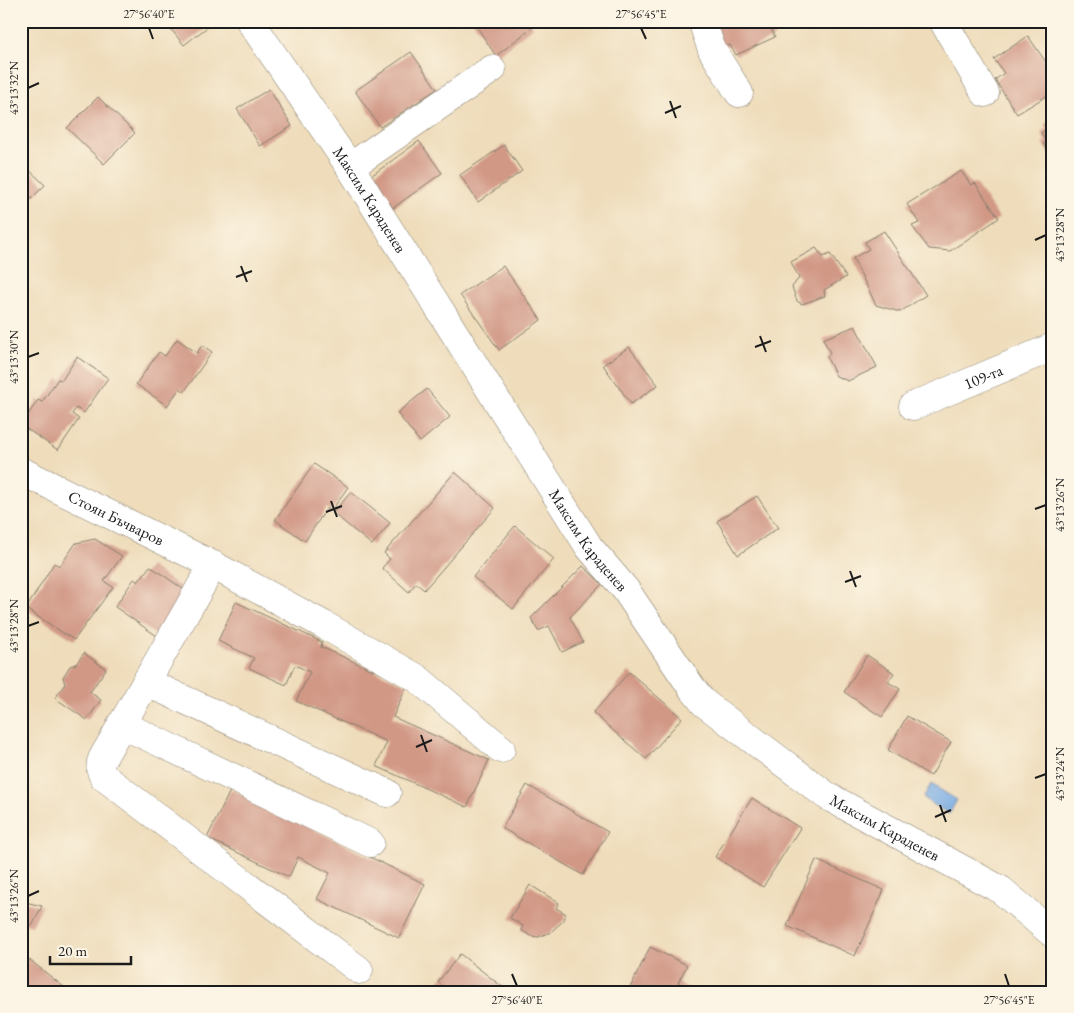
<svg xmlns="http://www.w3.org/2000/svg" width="1074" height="1013" viewBox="0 0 1074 1013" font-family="'EB Garamond',serif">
  <rect width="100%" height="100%" fill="#fcf5e5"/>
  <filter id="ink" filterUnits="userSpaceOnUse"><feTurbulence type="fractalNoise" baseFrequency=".02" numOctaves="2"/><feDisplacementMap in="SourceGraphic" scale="10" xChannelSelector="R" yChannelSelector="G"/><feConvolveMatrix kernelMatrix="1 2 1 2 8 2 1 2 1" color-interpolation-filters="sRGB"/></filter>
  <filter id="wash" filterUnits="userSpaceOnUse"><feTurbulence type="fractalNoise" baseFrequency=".0096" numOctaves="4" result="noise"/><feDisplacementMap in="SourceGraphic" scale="20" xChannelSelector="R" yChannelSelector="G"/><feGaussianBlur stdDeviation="1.12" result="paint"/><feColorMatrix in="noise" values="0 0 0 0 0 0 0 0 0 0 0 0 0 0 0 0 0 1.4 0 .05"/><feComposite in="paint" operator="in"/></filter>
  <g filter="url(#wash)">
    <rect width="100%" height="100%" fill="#eedcba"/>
    <path fill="#75a9e2" stroke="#48627f" d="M931,784L957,800L949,814L923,798Z"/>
    <g id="blocks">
      <path fill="#d19886" d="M164,21H207L210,25L184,45Z
        M473,21H529L533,27L496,56Z
        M722,21H767L775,37L736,55L730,45L721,49L711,26Z
        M1028,36L1052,71L1051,72L1053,75V92L1017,114L995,80L1004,73L994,59Z
        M411,52L437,89L380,127L355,91Z
        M269,89L292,126L260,146L237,109Z
        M98,97L135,133L104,164L67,128Z
        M1051,120L1053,123V159L1043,144L1046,142L1041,133L1047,129L1044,125Z
        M419,141L442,173L393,208L371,176Z
        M504,145L522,171L478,202L460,175Z
        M21,162L45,185L21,209Z
        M961,171L971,185L975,183L999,218L950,251L929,249L912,226L919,223L907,204Z
        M884,231L926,295L900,312L876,305L853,258L869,249L865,242Z
        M816,248L823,257L830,254L846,277L824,290L825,296L802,304L797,301L792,287L799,278L791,262Z
        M503,266L541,320L499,350L460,295Z
        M855,326L877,367L848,381L836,376L827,358L830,353L823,339Z
        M177,339L197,353L202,345L212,352L184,392L180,388L167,406L136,384L159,352L165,356Z
        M629,347L658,385L631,404L603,365Z
        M77,357L108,378L84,413L76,408L72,414L79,419L58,450L21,425L38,400L42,402L58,379L62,380Z
        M427,389L450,417L420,442L397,413Z
        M314,464L348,487L331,511L327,508L305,541L275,520Z
        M455,472L495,508L424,590L416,583L409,592L382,568L390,559L384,553Z
        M351,492L390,523L372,545L333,513Z
        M757,496L778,528L738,555L717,521Z
        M515,526L554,559L513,609L473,577Z
        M95,539L122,556L104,581L113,587L74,640L26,609L54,563L60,566L76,543Z
        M150,566L186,591L157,636L115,607L134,579L138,582Z
        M583,566L602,584L570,617L583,642L562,652L549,626L538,631L531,618Z
        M236,602L322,642L321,647L407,685L393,717L489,760L467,807L376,766L387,742L296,701L310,672L295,665L286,685L249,668L254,658L218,641Z
        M84,653L106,669L90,692L101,700L87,720L55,698L65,684L63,677L70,666L76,664Z
        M867,655L894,673L888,682L900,689L882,717L844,692Z
        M629,672L682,718L646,759L593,713Z
        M907,716L951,742L931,776L888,750Z
        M527,785L608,832L583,875L502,828Z
        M231,789L425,884L399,938L317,899L330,873L298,857L289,877L207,838Z
        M752,798L800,828L763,887L715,857Z
        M816,860L884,890L855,956L787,926Z
        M1053,863V876L1047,873Z
        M530,885L559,903L556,908L566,914L564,920L551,932L538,937L531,936L521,930L523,926L510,918Z
        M21,901L42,906L32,926L21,923Z
        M650,947L687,965L678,983L697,992H628Z
        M21,953L70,992H21Z
        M460,954L509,992H450L438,982Z"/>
    </g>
  </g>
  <g filter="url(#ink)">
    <use href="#blocks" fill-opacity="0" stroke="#857c6b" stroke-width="1"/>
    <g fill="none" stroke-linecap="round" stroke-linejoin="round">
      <defs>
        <g id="minor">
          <path id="s1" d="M250,21L350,167L589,547L625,589L692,688L704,703L827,796L1001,890L1053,934"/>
          <path d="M702,21L712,50L739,93"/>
          <path d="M943,21L985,93"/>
          <path d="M350,167L492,69"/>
          <path id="s2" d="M913,406L1053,347"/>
          <path id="s3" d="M21,471L213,565L324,625L417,678L501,749"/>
          <path d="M213,565L102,759C99,766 100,771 104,777L359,970"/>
          <path d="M146,682L387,793"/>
          <path d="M121,724L370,843"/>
        </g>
      </defs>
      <use href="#minor" stroke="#857c6b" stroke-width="29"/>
      <use href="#minor" stroke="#fff" stroke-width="28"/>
    </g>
  </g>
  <path fill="none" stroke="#1c1c1c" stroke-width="2" d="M149,28L153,39M641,28L646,39M28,88L39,83M670,101L676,118M665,113L681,106M1035,240L1046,235M241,266L247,282M236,277L252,271M760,336L766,352M755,347L771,341M28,357L39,353M331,501L337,517M1035,509L1046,505M326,512L342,506M850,571L856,587M845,582L861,576M28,626L39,622M421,735L427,752M416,747L432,740M1035,778L1046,774M940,805L946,822M935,817L951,810M28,896L39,891M512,974L517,986M1005,974L1009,986"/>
  <g text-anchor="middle" stroke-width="4" stroke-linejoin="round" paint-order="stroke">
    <g font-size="16" fill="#1c1c1c" stroke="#fcf5e5">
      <text dy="6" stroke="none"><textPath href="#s1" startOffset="215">Максим Караденев</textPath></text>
      <text dy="6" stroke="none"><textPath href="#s2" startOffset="76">109-та</textPath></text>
      <text dy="6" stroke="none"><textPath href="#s3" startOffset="106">Стоян Бъчваров</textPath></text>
      <text dy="6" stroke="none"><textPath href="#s1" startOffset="620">Максим Караденев</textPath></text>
      <text dy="6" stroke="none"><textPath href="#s1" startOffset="1040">Максим Караденев</textPath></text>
    </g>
  </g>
  <rect width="1074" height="1013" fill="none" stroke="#fcf5e5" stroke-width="55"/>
  <path d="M50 956v8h81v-8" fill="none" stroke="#1c1c1c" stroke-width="2.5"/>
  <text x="58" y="956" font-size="15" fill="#1c1c1c" stroke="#fcf5e5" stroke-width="4" paint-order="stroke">20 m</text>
  <rect x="28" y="28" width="1018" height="958" fill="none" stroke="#1c1c1c" stroke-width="2"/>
  <g font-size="12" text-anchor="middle" fill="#1c1c1c">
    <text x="149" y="18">27°56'40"E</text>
    <text x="641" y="18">27°56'45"E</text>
    <text transform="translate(14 88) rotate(-90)" y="4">43°13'32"N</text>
    <text transform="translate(1060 235) rotate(-90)" y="4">43°13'28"N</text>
    <text transform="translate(14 357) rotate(-90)" y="4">43°13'30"N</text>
    <text transform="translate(1060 505) rotate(-90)" y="4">43°13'26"N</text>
    <text transform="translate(14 626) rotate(-90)" y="4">43°13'28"N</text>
    <text transform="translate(1060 774) rotate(-90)" y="4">43°13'24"N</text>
    <text transform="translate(14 896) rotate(-90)" y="4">43°13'26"N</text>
    <text x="517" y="1004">27°56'40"E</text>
    <text x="1009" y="1004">27°56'45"E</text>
  </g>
</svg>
